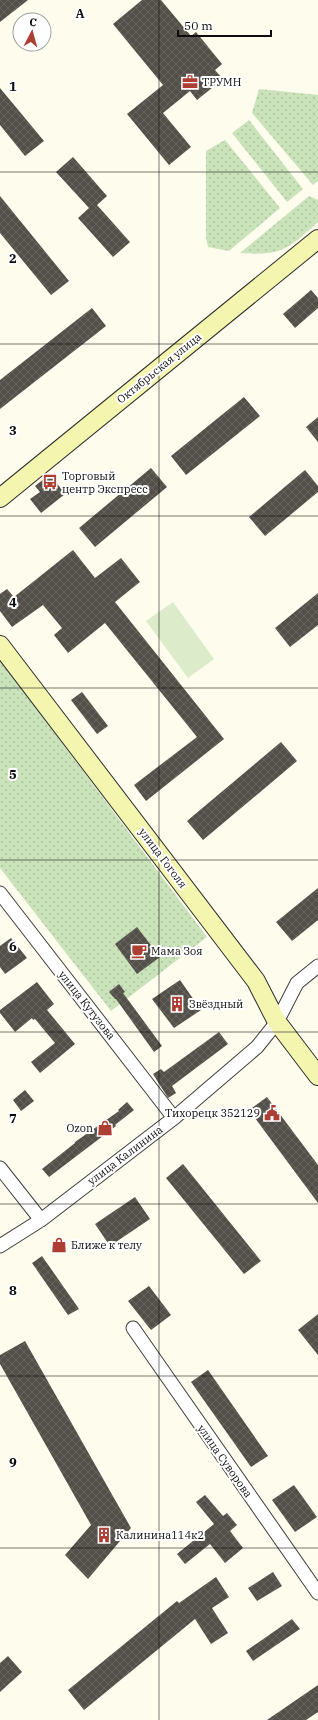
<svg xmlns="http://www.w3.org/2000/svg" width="318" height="1720" viewBox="0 0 318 1720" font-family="'IBM Plex Serif',serif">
  <defs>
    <pattern id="grass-dots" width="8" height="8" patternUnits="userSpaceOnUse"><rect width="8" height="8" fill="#cae3ba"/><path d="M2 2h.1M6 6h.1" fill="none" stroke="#acc29f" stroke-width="1.8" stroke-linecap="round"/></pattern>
    <pattern id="building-cross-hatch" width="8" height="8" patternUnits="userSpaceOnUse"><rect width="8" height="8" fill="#534f49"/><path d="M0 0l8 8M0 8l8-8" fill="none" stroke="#67645f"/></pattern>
  </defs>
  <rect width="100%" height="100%" fill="#fdfced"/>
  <path fill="url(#grass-dots)" d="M259,89L318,95V181L313,185L252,113Z
    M249,120L303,189L287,202L232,133Z
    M225,140L280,208L229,251L208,247L206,238V151Z
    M309,196L318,200V222C288,249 282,256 240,253Z
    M0,660L207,937L111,1011L0,868Z"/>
  <path fill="#dceccb" d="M173,602L214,659L188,678L146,621Z"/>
  <path fill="url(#building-cross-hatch)" d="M0,0H28L0,22Z
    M142,0H161L191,36L196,32L222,64L215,70L223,79L197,100L190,91L163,113L191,147L169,165L127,114L163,85L113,24Z
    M0,88L44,141L25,156L0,125Z
    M73,157L107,196L97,205L130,242L113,257L78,218L89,208L56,172Z
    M0,196L69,281L51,295L0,233Z
    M311,290L318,298V308L295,328L283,314Z
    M92,308L106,326L0,409V380Z
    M244,397L260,416L186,475L171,456Z
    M318,417V442L306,427Z
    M151,468L167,487L95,547L79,528Z
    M305,470L318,486V492L265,536L249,517Z
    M50,474L65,494L41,513L30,499L40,492L35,486Z
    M73,550L95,578L121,558L140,582L115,602L224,739L146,801L134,785L197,737L105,623L68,653L54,635L62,628L43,605L12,627L0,611V594L7,589L14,597Z
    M318,593V625L290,647L275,628Z
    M82,692L108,726L97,734L71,700Z
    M281,742L297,761L203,840L187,821Z
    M318,888V920L292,941L276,922Z
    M137,927L160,957L137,974L115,944Z
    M11,938L27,958L5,974L0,967V946Z
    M180,980L201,1010L174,1028L152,999Z
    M37,982L54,1004L47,1010L75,1044L40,1073L31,1062L55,1043L35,1019L33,1020L32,1018L15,1032L0,1013V1010Z
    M119,984L125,992L123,993L162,1046L154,1052L116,999H115L109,992Z
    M219,1032L228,1044L172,1086L176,1093L168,1098L153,1074L161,1069L164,1072Z
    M25,1090L34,1101L21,1111L13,1100Z
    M267,1097L318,1165V1203L249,1110Z
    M127,1102L134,1110L115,1125L116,1126L49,1177L42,1169L75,1143V1142L119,1111L118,1110Z
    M183,1164L261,1261L244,1274L166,1178Z
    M135,1197L150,1219L110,1246L95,1224Z
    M42,1256L79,1309L68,1315L32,1263Z
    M149,1286L171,1315L151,1330L128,1301Z
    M318,1314V1355L298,1330Z
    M25,1341L131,1528L88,1579L65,1555L91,1525L0,1364V1355Z
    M208,1370L268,1456L251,1467L191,1382Z
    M294,1485L317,1517L295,1532L272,1500Z
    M205,1495L223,1516L227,1513L237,1525L230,1531L243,1548L225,1563L210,1544L185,1564L177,1554L214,1524L196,1502Z
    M273,1572L282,1586L257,1601L248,1588Z
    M216,1577L229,1597L212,1608L228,1633L211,1644L195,1619L84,1710L68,1690L177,1601L179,1603Z
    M292,1619L300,1629L253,1661L246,1651Z
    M8,1656L22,1672L0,1692V1663Z
    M318,1685V1712L306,1720H267Z"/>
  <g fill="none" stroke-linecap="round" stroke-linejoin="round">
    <defs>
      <path id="street" d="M0,893L174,1118
        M0,1168L41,1220
        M0,1246L41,1220L174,1118L257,1047L277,1022L297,983L318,966
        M133,1328L318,1593"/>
      <path id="secondary" d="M0,498L318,239
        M0,645L256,981L277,1022L318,1076"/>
    </defs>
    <use href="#street" stroke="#3f3f3f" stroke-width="15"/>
    <use href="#secondary" stroke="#2e2e2e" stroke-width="20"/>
    <use href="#street" stroke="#fff" stroke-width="13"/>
    <use href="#secondary" stroke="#f4f6af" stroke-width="18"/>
  </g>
  <path fill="none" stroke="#0c0c0c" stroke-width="1" stroke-opacity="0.55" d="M159,0V1720M0,172H318M0,344H318M0,516H318M0,688H318M0,860H318M0,1032H318M0,1204H318M0,1376H318M0,1548H318"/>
  <defs>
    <symbol id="office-bare" viewBox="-9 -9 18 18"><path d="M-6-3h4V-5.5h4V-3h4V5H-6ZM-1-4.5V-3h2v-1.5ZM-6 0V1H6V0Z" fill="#ac3e34" stroke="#fff" stroke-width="2.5" paint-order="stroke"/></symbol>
    <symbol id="bus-bare" viewBox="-9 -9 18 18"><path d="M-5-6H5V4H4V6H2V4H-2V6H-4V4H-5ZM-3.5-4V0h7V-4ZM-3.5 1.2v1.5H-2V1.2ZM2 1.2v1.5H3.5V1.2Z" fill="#ac3e34" stroke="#fff" stroke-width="2.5" paint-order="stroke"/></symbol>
    <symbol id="cafe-bare" viewBox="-9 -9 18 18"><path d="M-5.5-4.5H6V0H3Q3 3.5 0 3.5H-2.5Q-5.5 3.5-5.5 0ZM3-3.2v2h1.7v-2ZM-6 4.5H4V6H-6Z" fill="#ac3e34" stroke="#fff" stroke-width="2.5" paint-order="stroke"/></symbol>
    <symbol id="building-bare" viewBox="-9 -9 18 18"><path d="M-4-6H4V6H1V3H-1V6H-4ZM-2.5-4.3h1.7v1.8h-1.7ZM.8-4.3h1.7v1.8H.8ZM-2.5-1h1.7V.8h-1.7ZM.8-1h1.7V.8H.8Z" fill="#ac3e34" stroke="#fff" stroke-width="2.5" paint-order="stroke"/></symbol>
    <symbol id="civic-bare" viewBox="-9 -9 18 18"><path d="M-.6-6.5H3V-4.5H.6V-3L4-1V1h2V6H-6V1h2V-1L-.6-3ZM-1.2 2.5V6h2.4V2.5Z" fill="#ac3e34" stroke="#fff" stroke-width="2.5" paint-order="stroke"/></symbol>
    <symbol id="shop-bare" viewBox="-9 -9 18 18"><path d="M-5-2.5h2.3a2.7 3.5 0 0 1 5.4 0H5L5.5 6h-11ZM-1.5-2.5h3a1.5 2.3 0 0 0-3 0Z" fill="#ac3e34" stroke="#fff" stroke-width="2.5" paint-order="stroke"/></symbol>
  </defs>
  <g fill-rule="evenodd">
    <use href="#office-bare" x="179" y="71" width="22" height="22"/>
    <use href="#bus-bare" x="39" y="471" width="22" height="22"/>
    <use href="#cafe-bare" x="128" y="940" width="22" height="22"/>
    <use href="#building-bare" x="166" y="993" width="22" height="22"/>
    <use href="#civic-bare" x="261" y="1102" width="22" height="22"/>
    <use href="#shop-bare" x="94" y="1117" width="22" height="22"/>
    <use href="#shop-bare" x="48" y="1234" width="22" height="22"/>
    <use href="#building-bare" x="93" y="1524" width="22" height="22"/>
  </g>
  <g text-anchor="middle" stroke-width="4" stroke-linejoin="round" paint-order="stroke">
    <g font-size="11" fill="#0c0c0c" stroke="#fff" text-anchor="start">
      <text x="202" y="86">ТРУМН</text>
      <text x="62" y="480">Торговый<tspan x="62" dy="13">центр Экспресс</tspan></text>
      <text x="151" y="955">Мама Зоя</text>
      <text x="189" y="1008">Звёздный</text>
      <text x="260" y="1117" text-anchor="end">Тихорецк 352129</text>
      <text x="93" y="1132" text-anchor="end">Ozon</text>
      <text x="71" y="1249">Ближе к телу</text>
      <text x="116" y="1539">Калинина114к2</text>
    </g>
    <g font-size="11" fill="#0c0c0c" stroke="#fff">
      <text transform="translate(159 368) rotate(-39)" y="4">Октябрьская улица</text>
      <text transform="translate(163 858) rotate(53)" y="4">улица Гоголя</text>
      <text transform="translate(87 1005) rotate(52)" y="4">улица Кутузова</text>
      <text transform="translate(125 1155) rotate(-37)" y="4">улица Калинина</text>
      <text transform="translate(225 1461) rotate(55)" y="4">улица Суворова</text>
    </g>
  </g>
  <g font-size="13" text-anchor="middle" font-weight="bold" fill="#0c0c0c" stroke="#fff" stroke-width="4" stroke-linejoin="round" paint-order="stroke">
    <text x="80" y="18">A</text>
    <text x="13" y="91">1</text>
    <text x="13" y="263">2</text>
    <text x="13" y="435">3</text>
    <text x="13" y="607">4</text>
    <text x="13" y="779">5</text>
    <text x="13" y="951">6</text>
    <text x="13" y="1123">7</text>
    <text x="13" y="1295">8</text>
    <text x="13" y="1467">9</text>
  </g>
  <g transform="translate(32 32) rotate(6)"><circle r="19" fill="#ffffff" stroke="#9e9e9e"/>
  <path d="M0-3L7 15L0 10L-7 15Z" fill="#ac3e34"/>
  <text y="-6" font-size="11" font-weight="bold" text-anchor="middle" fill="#0c0c0c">С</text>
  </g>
  <path d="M178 30v6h93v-6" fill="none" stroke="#0c0c0c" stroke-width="2"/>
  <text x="184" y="30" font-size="12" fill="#0c0c0c" stroke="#ffffff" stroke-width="3" paint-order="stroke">50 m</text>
</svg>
